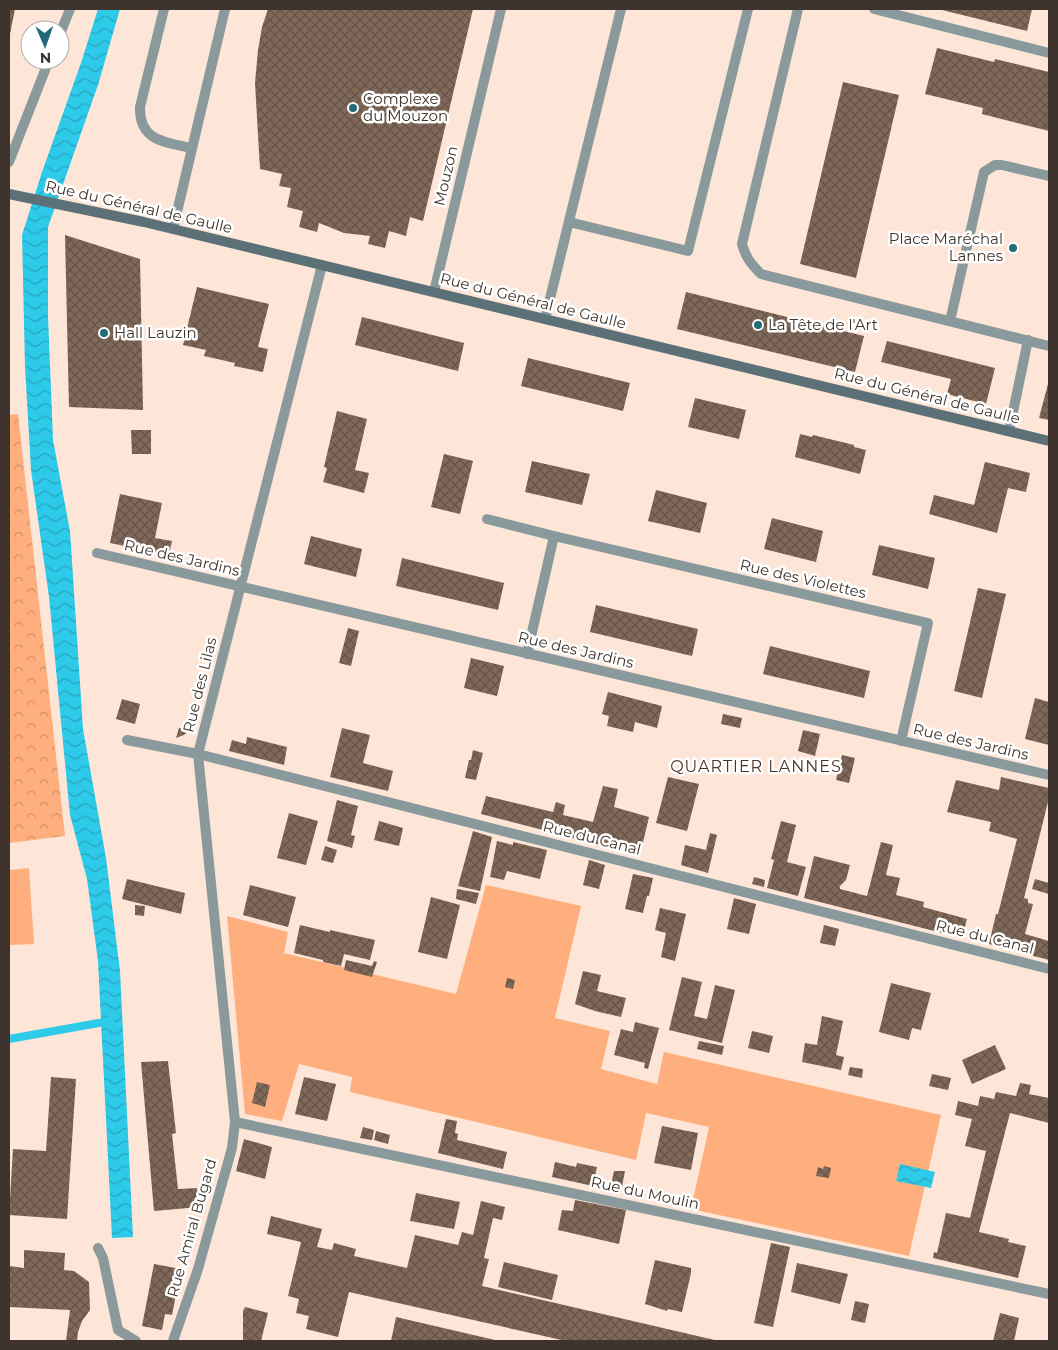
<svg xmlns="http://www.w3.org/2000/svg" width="1058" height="1350" viewBox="0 0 1058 1350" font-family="Montserrat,sans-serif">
  <defs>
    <pattern id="park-crowns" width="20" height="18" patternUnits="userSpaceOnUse" patternTransform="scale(1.25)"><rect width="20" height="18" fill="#feaf7d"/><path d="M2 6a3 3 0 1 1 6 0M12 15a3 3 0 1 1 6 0" fill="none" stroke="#cf8f67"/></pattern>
    <pattern id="water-waves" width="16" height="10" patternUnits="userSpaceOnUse" patternTransform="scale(1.25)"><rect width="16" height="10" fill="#2dcae9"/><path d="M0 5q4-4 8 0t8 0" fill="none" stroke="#28a5bd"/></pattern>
    <pattern id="building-cross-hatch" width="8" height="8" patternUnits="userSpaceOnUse" patternTransform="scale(1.25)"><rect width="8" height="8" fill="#81695a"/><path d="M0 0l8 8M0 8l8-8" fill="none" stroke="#665347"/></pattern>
  </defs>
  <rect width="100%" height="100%" fill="#fde6d8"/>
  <path fill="#feaf7d" d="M29,868L34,944L9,945V870Z
    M486,885L581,906L555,1018L610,1031L601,1069L657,1084L664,1052L941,1115L909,1256L691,1209L709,1127L646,1113L636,1160L350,1092L352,1077L299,1064L282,1121L245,1114L227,916L288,932L284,953L456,994Z"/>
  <path fill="url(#park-crowns)" d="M18,414L65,836L9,843V415Z"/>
  <path fill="url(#water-waves)" d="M98,9H120L98,85L48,227V316L53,440L70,531L83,729L106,858L120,971L133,1237L112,1238L98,961L87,879L70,815L49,597L31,470L25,367L22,235L42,172L81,63Z
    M900,1164L935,1172L931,1188L896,1181Z"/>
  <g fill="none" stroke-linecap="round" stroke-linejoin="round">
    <path stroke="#2dcae9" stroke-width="8" d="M9,1039L110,1021"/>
  </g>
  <path fill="url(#building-cross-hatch)" d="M9,9H15L10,34H9Z
    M268,9H473L423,221L410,217L406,236L389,231L385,248L368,244L370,236L344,233L319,223L317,232L299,227L303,211L287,207L291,188L279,186L282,174L260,169L255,83L258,50L262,27Z
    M938,9H1032L1027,31Z
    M937,48L994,62L995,59L1049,72V131L982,114L983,108L925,94Z
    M843,82L899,95L856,278L800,264Z
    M65,235L140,259L143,410L69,407Z
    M197,287L269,304L258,347L268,349L263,372L234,366L235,363L204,356L206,350L183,345Z
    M686,292L864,336L855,372L677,329Z
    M362,317L464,343L458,371L355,345Z
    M887,341L995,368L986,404L947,394L951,379L881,362Z
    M528,358L630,383L623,411L521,386Z
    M1049,380V420L1039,418Z
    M695,398L746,410L739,439L688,427Z
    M337,411L367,419L355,470L369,473L364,493L323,482L327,468L324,467Z
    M131,430H151V454H132Z
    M800,434L812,437L813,435L854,445V447L866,450L860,474L795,457Z
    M444,454L473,461L460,514L431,507Z
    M532,461L590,474L582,505L525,492Z
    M985,462L1030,473L1026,492L1008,488L997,533L929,514L934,495L974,505Z
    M656,490L707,503L700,533L648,521Z
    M120,494L162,503L155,538L172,541L169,555L110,543Z
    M772,518L823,531L816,562L764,549Z
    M311,536L362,549L356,577L304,564Z
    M879,545L935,558L928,589L872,575Z
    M402,558L504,583L498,610L396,586Z
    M978,588L1006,594L982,698L954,691Z
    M596,605L698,629L692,656L590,632Z
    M348,628L359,631L351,666L339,663Z
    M770,646L870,671L864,698L763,674Z
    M471,658L504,666L497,696L464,688Z
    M608,692L662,706L657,728L635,722L633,732L607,726L609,716L602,714Z
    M1035,698L1049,702V745L1025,739Z
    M122,699L140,704L135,724L116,719Z
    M723,714L742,718L740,728L721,724Z
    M179,728L187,729V732L184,735L176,738Z
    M342,728L370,735L363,763L393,771L388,791L330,777Z
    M803,730L820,734L815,756L798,751Z
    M247,737L287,747L284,765L229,751L232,740L246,744Z
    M473,750L483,753L476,780L465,778L469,760H471Z
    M842,755L855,758L849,783L836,780Z
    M668,777L699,784L687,831L656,823Z
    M1001,777L1049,788V798L1024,898L1028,899V903L1033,904L1025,934L1049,941V960L989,944L996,914H998L1017,839L989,831L991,822L947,812L956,780L999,790Z
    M603,786L618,789L614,807L649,817L640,855L481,814L486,796L553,812L556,802L565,805L563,815L593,822Z
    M337,800L358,806L351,835L355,836L352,848L327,841Z
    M289,813L318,821L306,865L277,858Z
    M379,821L403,828L399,846L374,840Z
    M781,821L796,825L787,862L806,867L798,896L767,888L774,860L771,859Z
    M473,831L492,837L480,891L458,886Z
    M710,833L717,835L708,873L681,865L685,845L706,850Z
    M497,841L513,845V842L547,850L540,879L507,871L504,880L490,877Z
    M881,842L893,845L886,875L900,878L896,895L924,902L923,907L967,919L962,938L804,898L814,856L850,865L846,880L839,887H840V889L867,896Z
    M325,846L337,850L333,863L321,860Z
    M589,860L605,865L599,889L583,885Z
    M633,874L653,878L649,896H647L643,913L625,909Z
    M754,877L765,880L764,887L752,884Z
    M127,879L185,893L181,914L122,899Z
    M1035,879L1049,883V894L1032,889Z
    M250,885L296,897L288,927L243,915Z
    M457,889L479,893L476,904L456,899Z
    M431,897L460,905L447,959L418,952Z
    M734,898L756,904L749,934L727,929Z
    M135,905L145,906L144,916L135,915Z
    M660,908L686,914L675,961L661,957L666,933L655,930Z
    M300,925L330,932V930L375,940L370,960L344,954L341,966L323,962V960L294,953Z
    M824,925L839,929L835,946L820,943Z
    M346,960L372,966L374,961L377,962L372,977L344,970Z
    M583,971L601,975L597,991L626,998L621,1017L595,1011L575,1004Z
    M682,977L702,982L694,1016L707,1019L715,985L735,990L722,1043L669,1030Z
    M507,978L515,980L513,989L505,987Z
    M891,983L931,993L921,1030L912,1028L909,1040L879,1032Z
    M822,1016L843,1021L836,1055L844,1057L841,1070L802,1062L805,1043L817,1045Z
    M635,1022L659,1028L648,1069L644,1068L645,1063L614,1055L621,1029L633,1032Z
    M752,1031L773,1036L769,1053L748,1048Z
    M699,1041L724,1046L722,1055L697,1049Z
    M995,1045L1006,1069L972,1084L962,1060Z
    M168,1061L176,1133L172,1134L178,1189L197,1188L199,1207L154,1211L141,1062Z
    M850,1067L863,1069L862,1078L848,1075Z
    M932,1074L951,1078L948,1090L929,1086Z
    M51,1077L76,1079L67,1219L9,1215L13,1149L46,1151Z
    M304,1077L336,1084L327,1121L295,1114Z
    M257,1082L270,1085L265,1107L252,1103Z
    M1020,1083L1031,1085L1029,1094L1049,1098V1123L1010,1113L979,1232L1009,1239L1008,1242L1026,1246L1018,1278L933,1258L934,1252L937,1253L946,1213L970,1218L986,1151L965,1146L972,1119L955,1115L958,1101L978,1106L980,1096L994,1099L996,1092L1016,1096Z
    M446,1119L457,1121L455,1133L458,1134L457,1140L507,1152L503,1169L438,1153Z
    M662,1126L698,1133L691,1170L654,1163Z
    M363,1127L374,1130L372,1140L360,1138Z
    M376,1131L390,1135L388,1144L374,1140Z
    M244,1139L272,1147L265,1179L236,1171Z
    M555,1162L576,1167L577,1163L597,1167L593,1186L552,1177Z
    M824,1166L831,1168L829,1178L816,1176L818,1167L823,1169Z
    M614,1171H625L621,1192L610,1189Z
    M416,1193L460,1202L454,1229L410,1221Z
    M575,1200L626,1210L619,1244L558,1230L562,1210L573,1211Z
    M481,1201L505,1207L502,1220L493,1218L484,1258L489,1259L482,1286L719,1341H566L349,1292L338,1337L306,1329L309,1316L296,1313L299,1299L288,1296L301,1242L267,1234L271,1216L322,1229L317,1247L332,1250L334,1243L356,1249L354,1256L407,1268L415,1235L458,1245L462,1232L473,1235Z
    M771,1243L790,1247L773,1327L754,1323Z
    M24,1250L65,1253L64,1270L74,1271L89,1282L90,1310L82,1321L78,1332L77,1341H66L70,1310L9,1307V1266L24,1268Z
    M655,1260L691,1268V1273L682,1312L668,1309L667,1311L645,1304Z
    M504,1262L558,1275L552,1300L498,1287Z
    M797,1263L848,1274L840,1304L791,1292Z
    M154,1264L181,1269L172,1315L165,1314L162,1330L142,1326Z
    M855,1301L869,1304L865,1323L851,1320Z
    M245,1307L268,1313L261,1341H243V1311Z
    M1000,1313L1019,1318L1014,1341H993Z
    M396,1317L495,1340V1341H391Z"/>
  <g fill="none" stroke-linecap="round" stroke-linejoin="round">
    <path stroke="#8a999c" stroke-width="10" d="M60,34L70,9
      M9,162L49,60
      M569,222L688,251L748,9
      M545,319L621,9
      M127,740L198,754L1049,969
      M98,1248L103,1258L118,1330L136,1341"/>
    <path stroke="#8a999c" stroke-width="10" d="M164,9L140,107C139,141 165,142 191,148
      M798,9L742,244C746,258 751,264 761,274L1049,346
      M874,9L1049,53
      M173,229L225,9
      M434,292L501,9
      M950,321L984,172L995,165H1002L1049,176
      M1009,431L1028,340
      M487,519L554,536
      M97,553L1049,775
      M527,654L554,536L928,623L901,741
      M235,1122L1049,1294
      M173,1341L198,1269L232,1148L235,1122L198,754L322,265"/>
    <path stroke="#5c7177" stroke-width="10" d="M9,194L144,222L1049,441"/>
  </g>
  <g fill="#236978" stroke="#fff" stroke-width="2">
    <circle cx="353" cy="108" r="5"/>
    <circle cx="1013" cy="248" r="5"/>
    <circle cx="758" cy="325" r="5"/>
    <circle cx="104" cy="333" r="5"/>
  </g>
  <g text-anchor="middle" stroke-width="5" stroke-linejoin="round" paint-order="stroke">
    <g font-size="15" fill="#3f342d" stroke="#fff" text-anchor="start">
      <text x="363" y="104">Complexe<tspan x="363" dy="17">du Mouzon</tspan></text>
      <text x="1003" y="244" text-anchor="end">Place Maréchal<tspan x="1003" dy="17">Lannes</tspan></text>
      <text x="768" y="330">La Tête de l'Art</text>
      <text x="114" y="338">Hall Lauzin</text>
    </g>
    <g font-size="15" fill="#3f342d" stroke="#fff">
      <text transform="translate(446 176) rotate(-77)" y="5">Mouzon</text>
      <text transform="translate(139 207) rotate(13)" y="5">Rue du Général de Gaulle</text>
      <text transform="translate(533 301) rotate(14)" y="5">Rue du Général de Gaulle</text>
      <text transform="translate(927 396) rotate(14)" y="5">Rue du Général de Gaulle</text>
      <text transform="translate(182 558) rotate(13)" y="5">Rue des Jardins</text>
      <text transform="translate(803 579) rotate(13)" y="5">Rue des Violettes</text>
      <text transform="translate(576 650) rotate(13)" y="5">Rue des Jardins</text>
      <text transform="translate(200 685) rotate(-76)" y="5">Rue des Lilas</text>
      <text transform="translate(971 742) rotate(13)" y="5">Rue des Jardins</text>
      <text transform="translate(592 838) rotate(14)" y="5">Rue du Canal</text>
      <text transform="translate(985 937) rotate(14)" y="5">Rue du Canal</text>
      <text transform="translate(645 1193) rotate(12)" y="5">Rue du Moulin</text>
      <text transform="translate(192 1228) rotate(-74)" y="5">Rue Amiral Bugard</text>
    </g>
    <g font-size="16" letter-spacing="1" fill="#4b3528" stroke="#fff">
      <text x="756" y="772">QUARTIER LANNES</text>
    </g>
  </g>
  <rect width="1058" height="1350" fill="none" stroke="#3f342d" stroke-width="20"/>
  <g transform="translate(45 45) rotate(178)"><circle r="24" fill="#ffffff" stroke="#b2aeab"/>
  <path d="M0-4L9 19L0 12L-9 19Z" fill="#236978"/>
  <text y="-8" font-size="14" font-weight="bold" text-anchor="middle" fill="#3f342d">N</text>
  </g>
</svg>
